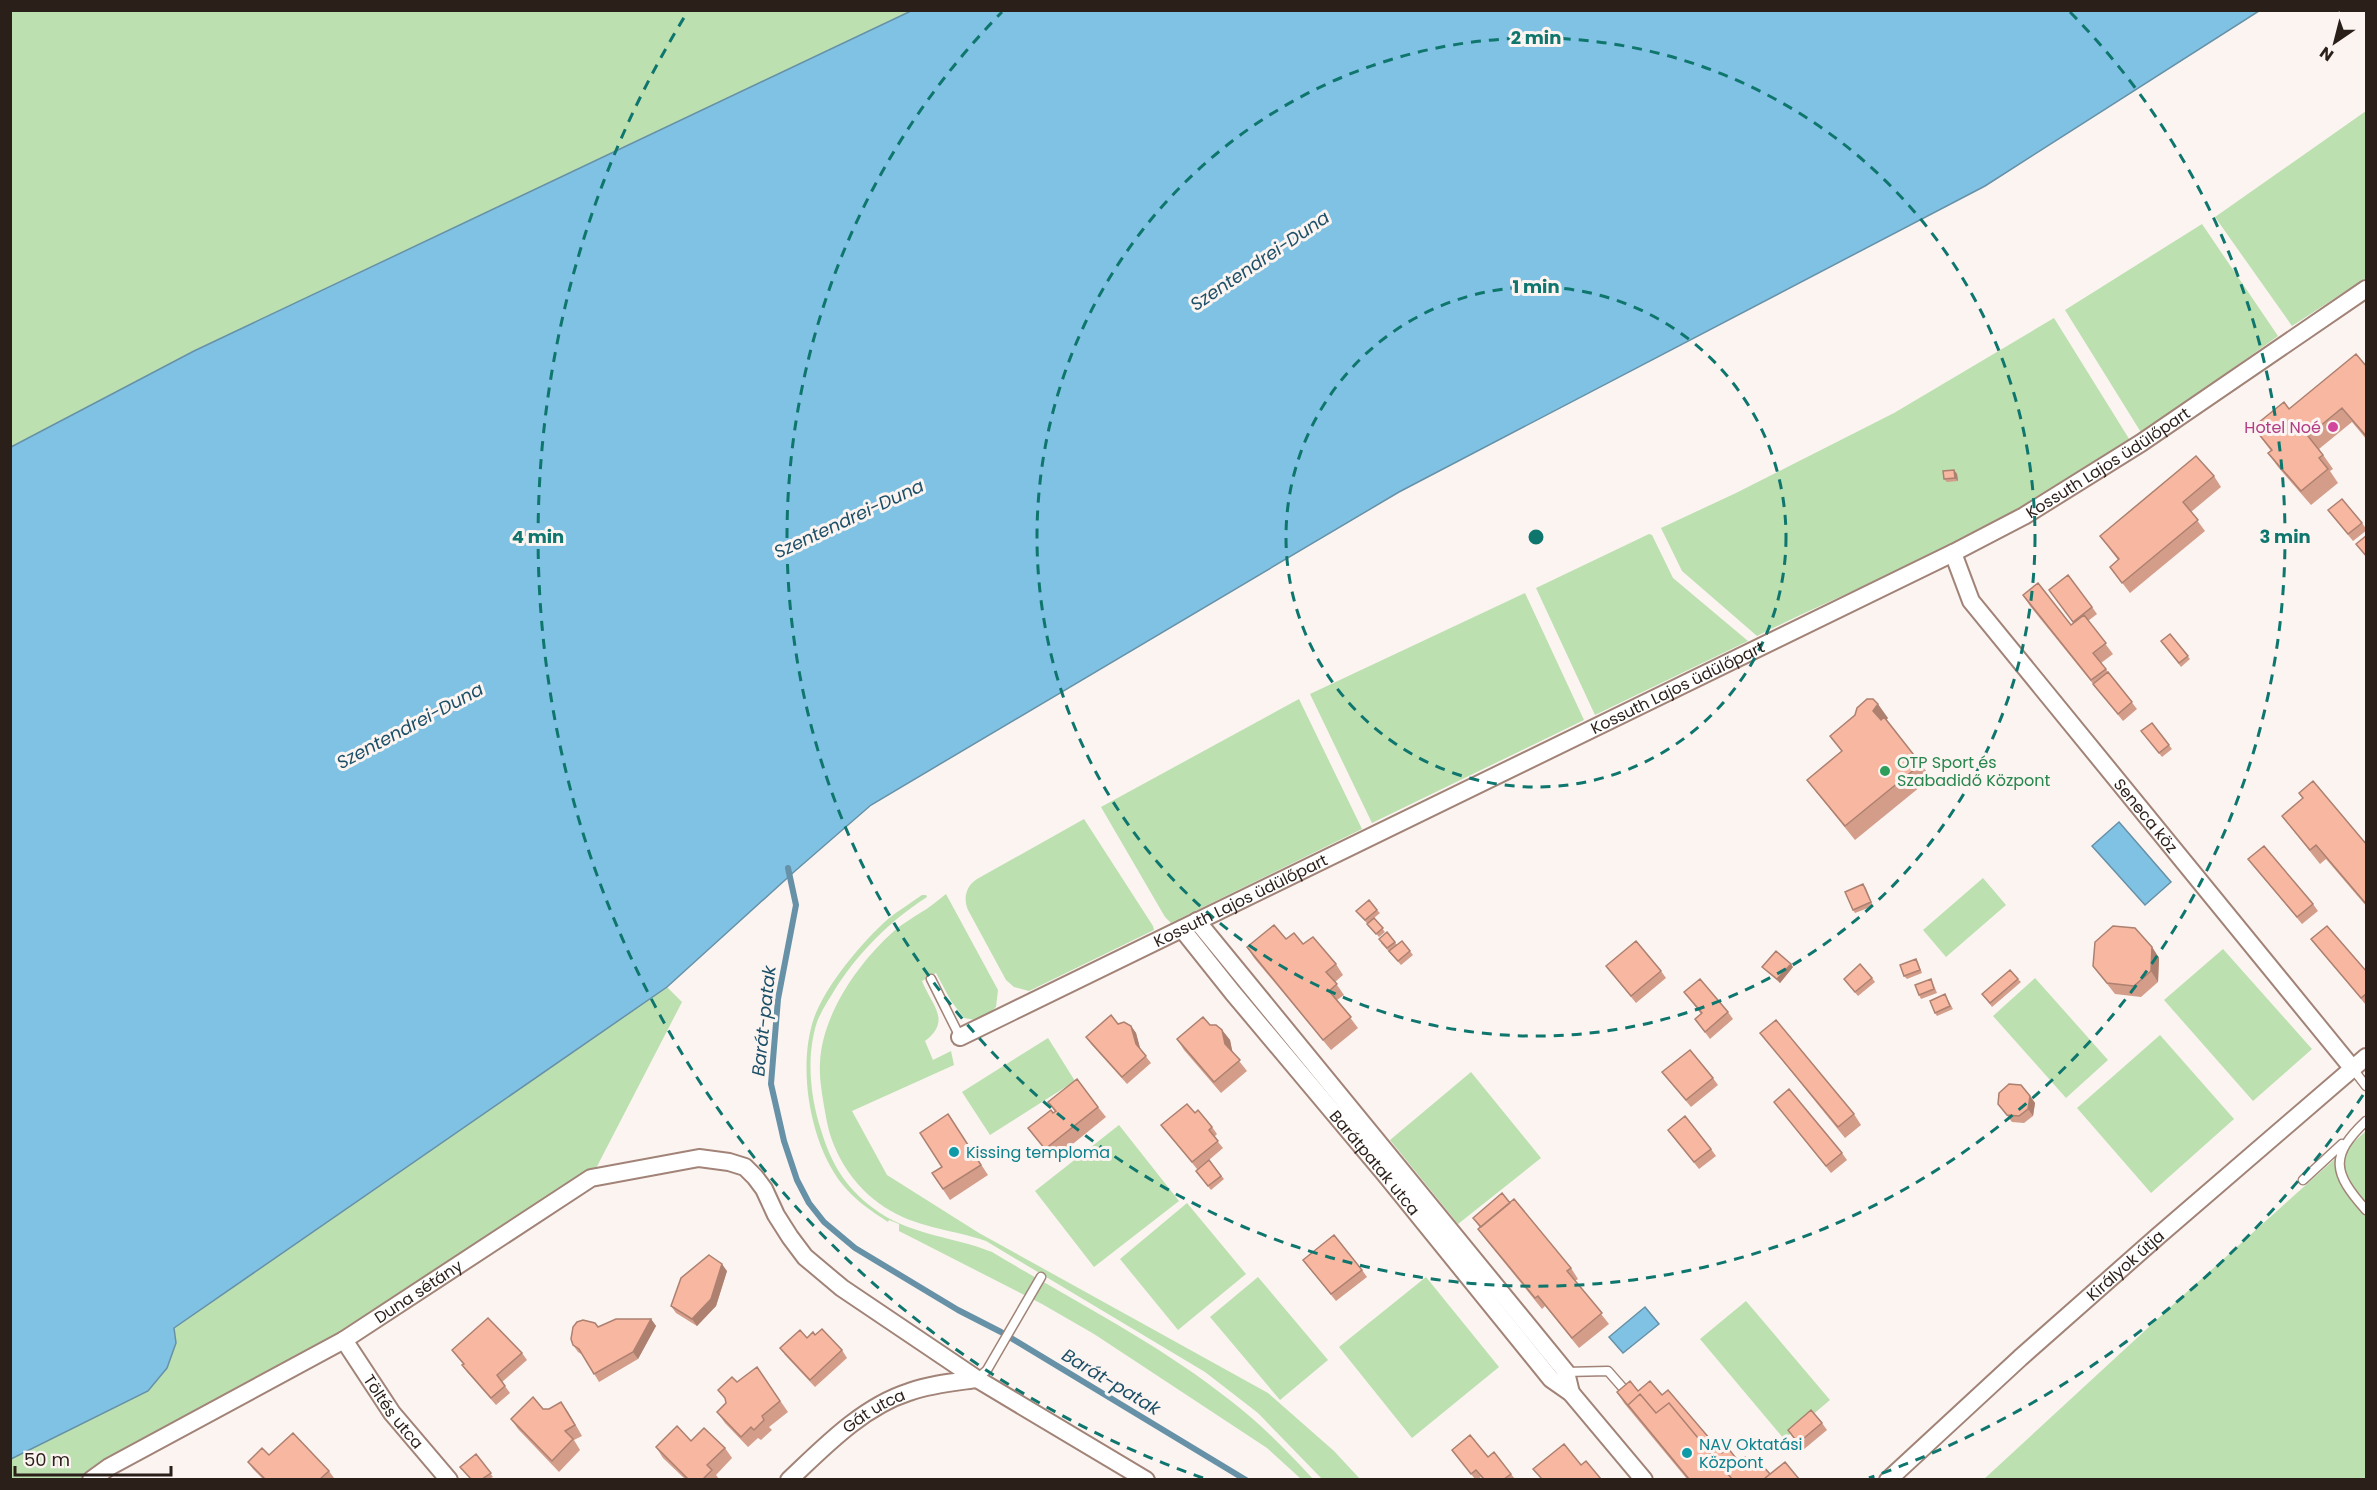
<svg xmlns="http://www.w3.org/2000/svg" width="2377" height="1490" viewBox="0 0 2377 1490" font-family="Poppins,sans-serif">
  <rect width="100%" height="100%" fill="#fbf4f1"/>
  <path fill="#bce0b0" d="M10,11H913L194,351L11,447Z
    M2366,111V278L2292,326L2215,217Z
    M2202,224L2278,336L2142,434L2065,310Z
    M2054,318L2131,442C2074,477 2016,511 1956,542C1891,575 1823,603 1757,636L1682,571L1661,528L1736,493L1894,413Z
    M1649,534L1652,535L1673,578L1748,641L1595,715L1536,588Z
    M1525,593L1584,720L1372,823L1310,694Z
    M1299,699L1362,829L1171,923L1165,917L1101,807Z
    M1084,819L1153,926L1154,930L1029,991L1014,987L1006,980L968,910C963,898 966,886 977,879Z
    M1983,878L2006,905L1946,957L1923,930Z
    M946,894L998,990L996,1007L981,1021L964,1018L951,1001L936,973L922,981C932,1006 952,1020 925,1041L933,1060L951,1051L954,1065L852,1111L887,1175L979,1233L1268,1393L1334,1451L1360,1479H1322L1258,1413L1205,1372L986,1241C954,1230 920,1228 891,1211C857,1192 832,1155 826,1117C823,1099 819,1081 820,1063C822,1014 859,962 894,931C902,924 911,919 920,913C929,908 937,901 946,894Z
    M922,895H926L927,897C890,921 862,949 837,986C830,998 822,1009 817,1022C806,1056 810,1096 821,1130C831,1163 845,1187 873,1208C908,1235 952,1236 992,1252C1072,1300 1158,1343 1231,1401C1261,1424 1288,1452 1313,1479H1301L1267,1448L1094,1334L1042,1304L899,1231V1224L889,1220L888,1222C871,1211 855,1200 842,1184C810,1144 797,1067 814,1018C826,985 862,942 888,919C899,910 911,903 922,895Z
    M2223,949L2312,1049L2253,1101L2164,1000Z
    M2035,978L2108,1060L2066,1098L1993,1016Z
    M667,987L682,1002L591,1178L344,1340L91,1479L11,1480V1459L148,1391L167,1368L176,1343L173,1328Z
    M2160,1035L2234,1119L2151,1193L2077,1108Z
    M1048,1038L1075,1081L990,1135L962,1092Z
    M1471,1072L1541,1158L1458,1224L1390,1140Z
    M1119,1125L1179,1201L1094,1267L1035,1191Z
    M2366,1131V1479L1983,1480L2189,1290Z
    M1187,1203L1246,1274L1178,1330L1120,1259Z
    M1258,1277L1328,1360L1280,1400L1210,1317Z
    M1426,1277L1499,1367L1412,1438L1339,1347Z
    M1746,1301L1830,1400L1784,1439L1700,1339Z"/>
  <path fill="#80c2e3" stroke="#6691a7" stroke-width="1.5" d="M913,10L2259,11L1985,186L1399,492L871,805L795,871L667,987L174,1328L176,1343L167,1368L148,1391L11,1459V447L194,351Z
    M2119,822L2171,882L2145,905L2092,846Z
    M1645,1307L1659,1324L1623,1353L1609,1337Z"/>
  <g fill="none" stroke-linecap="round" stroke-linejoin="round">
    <path stroke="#6691a7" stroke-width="6" d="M788,868L796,905L778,999L771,1084L784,1141L797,1180L809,1203L824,1222L855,1248L958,1310L1001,1332L1246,1480"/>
    <defs>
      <path id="lane" d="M931,979L960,1037
        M2353,1069L2366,1086
        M2366,1121C2329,1156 2333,1173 2366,1210
        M2303,1180L2342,1144
        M1566,1372L1608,1371L1629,1395
        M977,1379L987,1370L1041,1277"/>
      <g id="street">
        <path id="s1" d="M1953,553L1971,601L2353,1069"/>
        <path d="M1197,921L1566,1372L1571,1393"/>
        <path id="s2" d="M1182,929L1233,993L1385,1174L1551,1379L1571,1393L1644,1480"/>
        <path id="s3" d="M960,1037L1953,553L2024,516L2141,443L2366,289"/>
        <path id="s4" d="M344,1340L392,1413L449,1480"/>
        <path id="s5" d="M91,1480L109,1467L344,1340L591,1178L699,1158L729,1162L745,1167L755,1177L764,1189L776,1215L790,1237L805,1257L842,1288L977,1379L1146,1480"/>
        <path id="s6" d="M789,1480C824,1447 862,1407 909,1392C931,1384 955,1382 977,1379"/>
        <path id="s7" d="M1888,1480L2020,1358L2157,1237L2366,1057"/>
      </g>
    </defs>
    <use href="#lane" stroke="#a18377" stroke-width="11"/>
    <use href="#street" stroke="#a18377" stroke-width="20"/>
    <use href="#lane" stroke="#fff" stroke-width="8"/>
    <use href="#street" stroke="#fff" stroke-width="16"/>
  </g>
  <path fill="#d49d8a" d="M2367,367V440L2352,422L2319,449L2333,469L2330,471L2338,483L2311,505L2278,467L2268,453L2271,451L2253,427Z
    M1954,470L1957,474L1958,481L1947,482L1944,479Z
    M2214,476L2221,487L2191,512L2205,531L2130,593L2110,567L2118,560L2100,536Z
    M2328,510L2362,523L2367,530L2353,541Z
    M2049,590L2092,607L2097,614L2088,621L2113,654L2101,663L2137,709L2123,721L2030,606L2023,595L2071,625L2074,623Z
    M2170,634L2190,659L2181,667L2161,641Z
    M1888,718L1886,720L1921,764L1931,778L1855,840L1817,793L1807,780L1842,751L1830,736Z
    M2152,723L2172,749L2162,757L2141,731Z
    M2299,793L2367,845V907L2326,859L2320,864L2292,829L2282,816L2303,798Z
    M2248,859L2313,904L2318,911L2302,924Z
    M1863,884L1866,888L1873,906L1855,913L1853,910Z
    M1377,910L1380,913L1374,918L1385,932L1379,937L1356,911Z
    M1387,932L1397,945L1402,941L1413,955L1401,965L1381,943Z
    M1286,939L1303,944L1336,964L1343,975L1335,982L1344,995L1337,1000L1358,1028L1331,1050L1254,958L1247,947Z
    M2311,939L2367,972V1004L2366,1005Z
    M2152,947L2159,958L2158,982L2141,997L2115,994L2093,966Z
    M1916,959L1918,962L1922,973L1907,979L1904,976Z
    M1606,966L1661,971L1666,978L1636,1003Z
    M1762,967H1793L1780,983L1765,970Z
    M1872,978L1875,982L1858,996L1846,982Z
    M1931,979L1933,983L1937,993L1921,999L1919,995Z
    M2018,979L2021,982L1992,1007L1982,994Z
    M1684,992L1728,1012L1733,1019L1710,1039L1695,1019L1701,1014Z
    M1947,998L1953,1009L1937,1016L1935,1013Z
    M1118,1024L1131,1026L1136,1033L1140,1049L1151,1063L1127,1084L1091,1044L1086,1037Z
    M1210,1025L1222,1030L1230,1040L1232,1052L1247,1071L1221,1093L1184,1050L1177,1039Z
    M1760,1033L1854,1114L1861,1125L1845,1138L1768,1043Z
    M1662,1072L1713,1078L1718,1085L1691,1107Z
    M2030,1096L2035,1103L2033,1116L2024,1123L2012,1122L1998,1104Z
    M1048,1102L1098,1107L1106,1117L1053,1160L1028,1128L1055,1112Z
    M1774,1102L1842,1153L1847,1160L1831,1173Z
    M1195,1113L1212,1127L1217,1134L1214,1137L1223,1148L1209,1160L1224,1179L1211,1190L1196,1171L1197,1169L1161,1125Z
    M955,1125L988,1175L950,1200L932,1173L942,1167Z
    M1668,1130L1711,1149L1716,1156L1699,1169Z
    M1473,1218L1571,1268L1578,1279L1575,1281L1609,1324L1579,1348L1545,1306L1542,1309L1486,1240L1478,1229L1480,1228Z
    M1303,1260L1362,1270L1367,1277L1336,1301Z
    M727,1271L716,1306L697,1326L676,1313L671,1306Z
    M651,1319L656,1326L638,1359L599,1382L583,1355L578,1352L573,1345L598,1327Z
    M815,1335L842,1350L847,1358L815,1387L785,1355L780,1348Z
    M452,1350L522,1353L527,1360L502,1382L510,1393L496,1405L467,1372L462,1365L463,1364Z
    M757,1367L788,1412L769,1427L772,1430L761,1440L758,1438L748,1447L725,1423L717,1412L726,1403L725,1399L718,1390L737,1382Z
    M1638,1391L1662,1395L1722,1453L1756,1470L1770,1474L1799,1479H1687L1624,1403L1617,1392Z
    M561,1402L582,1436L574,1440L580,1450L559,1472L518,1429L511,1419L543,1409H549Z
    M1822,1423L1827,1430L1803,1450L1788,1430Z
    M691,1441L725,1448L732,1458L716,1475L719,1479H685L663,1458L656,1447Z
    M1452,1450L1488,1457L1511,1474L1515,1479H1483L1481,1477L1478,1479H1475Z
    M476,1454L493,1477L489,1479H470Z
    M269,1455L329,1471L334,1478L332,1479H263L253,1469L248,1462Z"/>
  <path fill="#ad8070" d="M1954,470L1957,474L1958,481L1955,478Z
    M1878,704L1888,718L1883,724L1873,711Z
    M2152,947L2159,958L2158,982L2151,971Z
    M1791,964L1793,967L1780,983L1777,979Z
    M1131,1026L1136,1033L1141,1051L1136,1044Z
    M1222,1030L1230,1040L1233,1054L1225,1044Z
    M2030,1096L2035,1103L2033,1116L2028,1109Z
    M722,1264L727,1271L716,1306L697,1326L692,1319Z
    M651,1319L656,1326L638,1359L633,1352Z
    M561,1402L568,1412L582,1436L575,1425Z"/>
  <path fill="#f7b7a0" stroke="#ad8070" stroke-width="1.5" d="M2356,354L2367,367V437L2342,408L2308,436L2323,455L2319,458L2328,469L2301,491L2268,453L2272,450L2253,427L2284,402L2289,409Z
    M2196,456L2214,476L2183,502L2198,520L2122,583L2110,567L2119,559L2100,536Z
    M1954,470L1955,478L1944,479L1943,471Z
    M2342,499L2362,523L2348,534L2328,510Z
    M2367,535V557L2356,544Z
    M2068,575L2092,607L2073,622L2049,590Z
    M2038,583L2071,625L2084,615L2106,643L2093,653L2106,669L2091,680L2023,595Z
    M2170,634L2188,656L2179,663L2161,641Z
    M2108,672L2132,702L2118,714L2093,684Z
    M1867,699H1873L1878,704L1873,711L1881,720L1884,717L1921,764L1845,826L1807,780L1842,751L1830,736L1855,715L1857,708Z
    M2152,723L2169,745L2159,753L2141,731Z
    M2313,781L2367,845V905L2316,845L2310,850L2282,816L2303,798L2299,793Z
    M2264,846L2313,904L2297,917L2248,859Z
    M1863,884L1871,902L1853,910L1845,892Z
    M1369,900L1377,910L1365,920L1356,911Z
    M1374,918L1383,928L1376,934L1367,924Z
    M1274,925L1286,939L1294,933L1303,944L1313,937L1336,964L1326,972L1337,984L1329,991L1351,1017L1323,1040L1247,947Z
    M2113,926L2135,928L2152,947L2151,971L2134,986L2107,983L2093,966L2095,942Z
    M2327,926L2367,972V993L2361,998L2311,939Z
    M1387,932L1395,942L1387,948L1379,939Z
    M1402,941L1410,951L1398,961L1389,951Z
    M1636,941L1661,971L1631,996L1606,966Z
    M1776,951L1791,964L1777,979L1762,967Z
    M1916,959L1920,970L1904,976L1900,965Z
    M1860,964L1872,978L1855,992L1844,979Z
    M2010,970L2018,979L1990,1003L1982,994Z
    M1700,979L1728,1012L1705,1032L1695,1019L1702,1013L1684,992Z
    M1931,979L1934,989L1919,995L1915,985Z
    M1945,994L1950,1006L1935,1013L1930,1001Z
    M1111,1015L1118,1024L1124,1022L1131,1026L1136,1044L1146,1056L1122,1077L1086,1037Z
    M1203,1017L1210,1025H1216L1222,1030L1225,1044L1240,1060L1214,1082L1177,1039Z
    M1776,1020L1854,1114L1838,1127L1760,1033Z
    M1690,1050L1713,1078L1686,1100L1662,1072Z
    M1077,1079L1098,1107L1045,1149L1028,1128L1051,1110L1053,1113L1056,1111L1048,1102Z
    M2009,1084L2021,1085L2030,1096L2028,1109L2019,1116L2007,1115L1998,1104L1999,1093Z
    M1789,1089L1842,1153L1826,1166L1774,1102Z
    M1187,1104L1195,1113L1198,1110L1212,1127L1209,1130L1218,1141L1192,1162L1161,1125Z
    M948,1114L981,1165L943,1189L932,1173L942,1167L920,1133Z
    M1685,1116L1711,1149L1694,1162L1668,1130Z
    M1209,1160L1221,1176L1208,1186L1196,1171Z
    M1502,1193L1510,1203L1481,1227L1473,1218Z
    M1514,1199L1571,1268L1567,1271L1602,1313L1572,1338L1538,1296L1535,1298L1478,1229Z
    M1334,1235L1362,1270L1331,1294L1303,1260Z
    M709,1255L722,1264L711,1299L692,1319L671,1306L681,1278Z
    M488,1318L522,1353L497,1375L505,1386L491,1398L462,1365L464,1364L452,1350Z
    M616,1319H651L633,1352L594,1374L579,1349L573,1345L571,1339L573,1327L577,1322L583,1320L595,1323L598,1327Z
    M822,1329L842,1350L810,1380L780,1348L800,1330L807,1338L813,1332L815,1335Z
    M757,1367L780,1401L762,1416L764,1420L754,1430L751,1427L741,1437L717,1412L726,1403L725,1398L718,1390L732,1377L737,1382Z
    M1630,1381L1638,1391L1650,1381L1662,1395L1668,1390L1722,1453L1728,1448L1739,1462L1745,1457L1756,1470L1762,1465L1770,1474L1764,1479H1732L1669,1403L1656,1413L1640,1394L1628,1405L1630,1408L1617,1392Z
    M1640,1394L1656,1413L1669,1403L1732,1479H1689L1628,1405Z
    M533,1397L543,1409H549L561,1402L575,1425L565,1431L573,1439L552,1461L511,1419Z
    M1811,1410L1822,1423L1798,1443L1788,1430Z
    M677,1426L691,1441L704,1428L725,1448L707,1465L712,1470L703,1479H688L656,1447Z
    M293,1433L329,1471L320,1479H265L248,1462L262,1448L269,1455Z
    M1470,1435L1488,1457L1494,1452L1511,1474L1504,1479H1484L1476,1470L1471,1474L1452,1450Z
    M1564,1444L1581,1465L1586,1461L1601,1479H1542L1533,1469Z
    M476,1454L491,1473L482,1479H471L460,1467Z
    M1785,1462L1799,1479H1764Z"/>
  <g fill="none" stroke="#0f766e" stroke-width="3" stroke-dasharray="10 8">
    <circle cx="1536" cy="537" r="250"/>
    <circle cx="1536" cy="537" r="499"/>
    <path d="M2070 12A749 749 0 1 1 1002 12"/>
    <path d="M2363 1095A998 998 0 0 1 1869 1478M1203 1478A998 998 0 0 1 685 16"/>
  </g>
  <circle fill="#d1479c" stroke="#fbf4f1" stroke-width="2" cx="2333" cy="427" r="6"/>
  <circle fill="#2e9e5b" stroke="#fbf4f1" stroke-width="2" cx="1885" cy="771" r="6"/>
  <g fill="#0f9aa8" stroke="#fbf4f1" stroke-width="2">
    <circle cx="954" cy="1152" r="6"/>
    <circle cx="1687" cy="1453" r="6"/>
  </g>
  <g text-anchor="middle" stroke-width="6" stroke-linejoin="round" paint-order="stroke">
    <g font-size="16" fill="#b23c85" stroke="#fbf4f1" text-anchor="end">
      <text x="2321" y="433">Hotel Noé</text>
    </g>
    <g font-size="16" fill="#2b1f1a" stroke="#fbf4f1">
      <text dy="6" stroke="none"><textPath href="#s3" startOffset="1284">Kossuth Lajos üdülőpart</textPath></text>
      <text dy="6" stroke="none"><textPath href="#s3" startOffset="798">Kossuth Lajos üdülőpart</textPath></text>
      <text dy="6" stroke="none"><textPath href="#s1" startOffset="328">Seneca köz</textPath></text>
      <text dy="6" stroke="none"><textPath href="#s3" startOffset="312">Kossuth Lajos üdülőpart</textPath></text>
      <text dy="6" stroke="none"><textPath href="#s2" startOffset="303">Barátpatak utca</textPath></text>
      <text dy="6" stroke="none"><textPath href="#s7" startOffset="320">Királyok útja</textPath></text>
      <text dy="6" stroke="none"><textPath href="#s5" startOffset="378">Duna sétány</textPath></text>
      <text dy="6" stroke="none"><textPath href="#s4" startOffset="87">Töltés utca</textPath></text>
      <text dy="6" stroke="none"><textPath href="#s6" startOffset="110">Gát utca</textPath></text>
    </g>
    <g font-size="16" fill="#27864d" stroke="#fbf4f1" text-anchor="start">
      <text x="1897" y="768">OTP Sport és<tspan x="1897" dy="18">Szabadidő Központ</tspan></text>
    </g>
    <g font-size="16" fill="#0d838f" stroke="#fbf4f1" text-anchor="start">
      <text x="966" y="1158">Kissing temploma</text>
      <text x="1699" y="1450">NAV Oktatási<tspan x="1699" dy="18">Központ</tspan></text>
    </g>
    <g font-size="18" font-style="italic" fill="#1c5068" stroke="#fbf4f1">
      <text transform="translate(1260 261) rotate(-34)" y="6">Szentendrei-Duna</text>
      <text transform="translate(849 519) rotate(-25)" y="6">Szentendrei-Duna</text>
      <text transform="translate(410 726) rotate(-28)" y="6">Szentendrei-Duna</text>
      <text transform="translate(764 1021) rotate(-84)" y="6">Barát-patak</text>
      <text transform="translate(1111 1382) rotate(31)" y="6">Barát-patak</text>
    </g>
  </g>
  <circle cx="1536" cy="537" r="9" fill="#0f766e" stroke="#fbf4f1" stroke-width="3"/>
  <g font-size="18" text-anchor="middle" font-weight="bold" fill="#0f766e" stroke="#fbf4f1" stroke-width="6" stroke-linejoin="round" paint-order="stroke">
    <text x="1536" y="44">2 min</text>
    <text x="1536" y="293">1 min</text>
    <text x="2285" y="543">3 min</text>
    <text x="538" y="543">4 min</text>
  </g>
  <rect width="2377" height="1490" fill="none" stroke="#2b1f1a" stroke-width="24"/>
  <g transform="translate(2335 42) rotate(215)" stroke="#fbf4f1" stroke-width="4.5" paint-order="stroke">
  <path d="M0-4.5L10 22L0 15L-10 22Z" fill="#2b1f1a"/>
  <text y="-9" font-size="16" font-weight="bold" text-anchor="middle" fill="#2b1f1a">N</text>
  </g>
  <path d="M15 1466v9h156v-9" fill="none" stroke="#2b1f1a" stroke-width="3"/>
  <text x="24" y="1466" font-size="18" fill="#2b1f1a" stroke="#fbf4f1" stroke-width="4.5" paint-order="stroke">50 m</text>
</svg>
